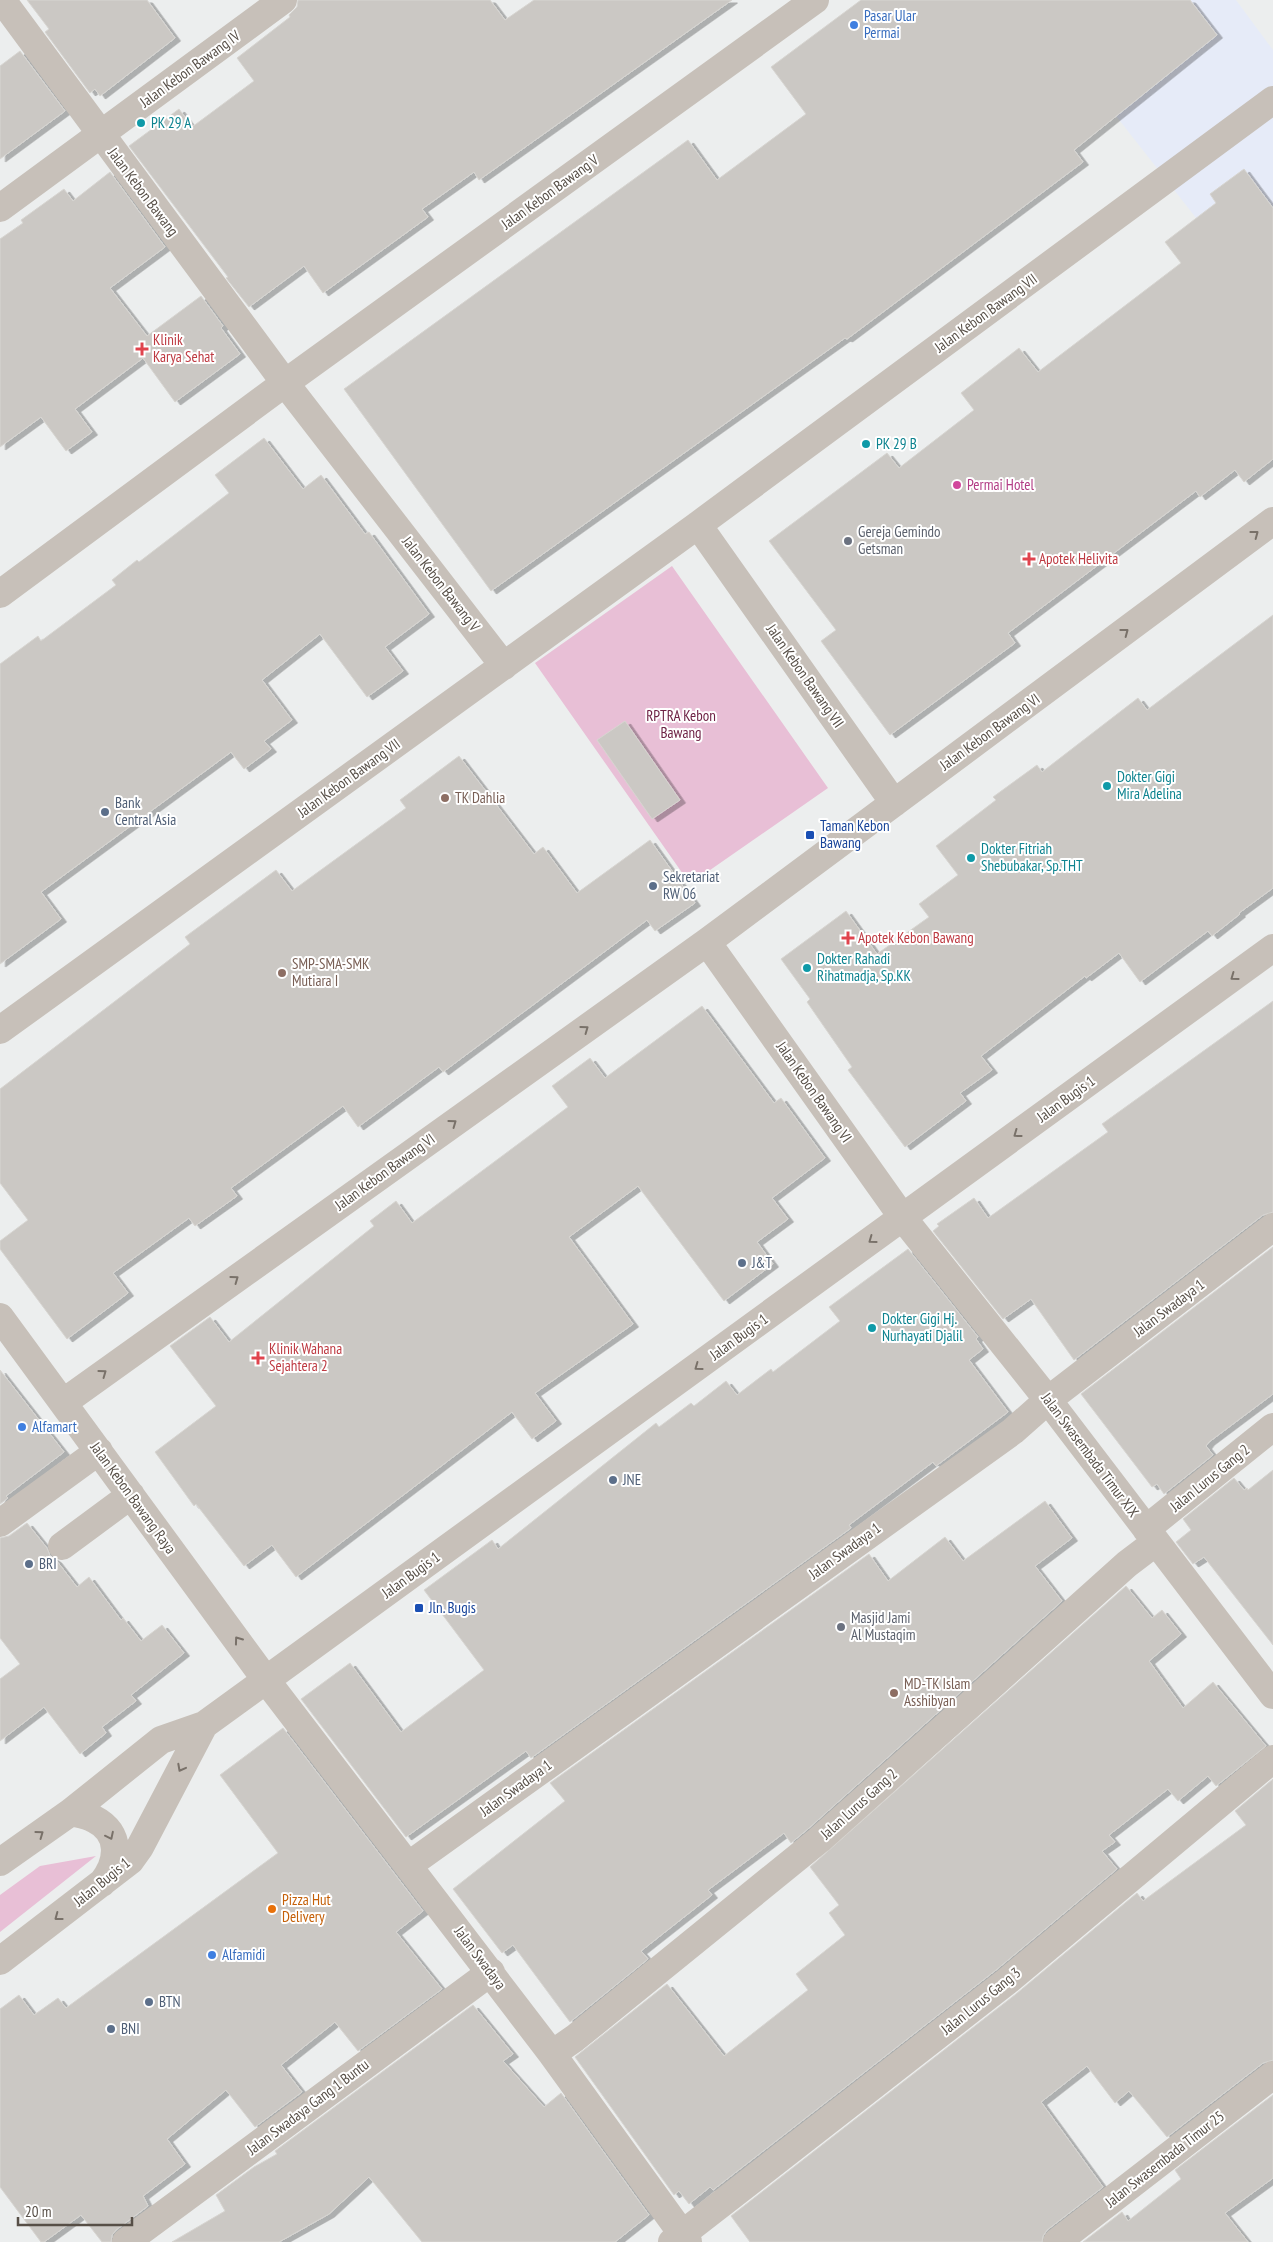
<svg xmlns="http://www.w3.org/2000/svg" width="1273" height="2242" viewBox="0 0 1273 2242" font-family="'PT Sans Narrow',sans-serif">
  <defs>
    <filter id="shadow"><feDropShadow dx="5.5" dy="3" stdDeviation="0" flood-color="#0004"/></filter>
  </defs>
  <rect width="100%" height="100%" fill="#eceeee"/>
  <path fill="#e6ebf8" d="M1025,0H1236L1273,50V316Z"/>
  <path fill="#e8bfd6" d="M672,566L828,788L690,884L535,663Z
    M96,1856L0,1932V1895L40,1866Z"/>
  <path fill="#cbc8c4" stroke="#d7d5d1" filter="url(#shadow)" d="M27,0H147L175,38L100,96L95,89L90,93L45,32L49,29Z
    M298,0H490L505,20L534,0H732L479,180L474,172L422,209L428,217L323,293L304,266L249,307L226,278L228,277L129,146L179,109L192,127L254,81L237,58L290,17L289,15L297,7Z
    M861,0H1190L1217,35L1074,150L1083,162L847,339L845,338L491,591L344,389L688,140L717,180L806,114L771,67Z
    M20,51L65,111L0,159V66Z
    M1244,169L1273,208V459L1244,482L1235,470L1200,497L1196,491L1008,633L1015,643L890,735L821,641L836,630L769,541L887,453L899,468L974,410L961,393L1019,348L1038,372L1181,263L1165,242L1216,203L1210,194Z
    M110,172L165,247L110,288L147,336L201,296L223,326L221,328L240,354L175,402L143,358L75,409L92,432L66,451L41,417L0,447V239L23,223L21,220L64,189L73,201Z
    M264,438L303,489L321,475L365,534L369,532L429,614L385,647L403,671L367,697L320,634L262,680L292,720L264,741L271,749L244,769L231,752L41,892L61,919L0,964V664L38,636L41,641L116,585L112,580L137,560L139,562L229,493L215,475Z
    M1273,615V888L1239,913L1240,914L1212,936L1208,931L1140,982L1119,953L1086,978L1085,976L981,1056L992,1070L960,1093L966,1101L905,1147L848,1070L852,1067L807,1002L810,999L781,959L846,911L877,954L929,917L919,904L958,875L936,846L996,800L993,797L1037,765L1042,772L1138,698L1147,710Z
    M625,721L680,800L652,819L597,740Z
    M459,756L534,854L543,847L577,893L650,840L695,903L655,931L647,920L443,1072L439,1067L358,1127L343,1106L231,1188L237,1196L195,1226L189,1218L113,1273L128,1293L67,1339L0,1249V1241L28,1220L0,1183V1089L190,944L185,937L276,870L292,891L406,808L400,800Z
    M1273,1001V1212L1263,1215L1074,1360L1031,1299L1003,1319L933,1231L939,1226L937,1224L974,1198L988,1218L1108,1132L1102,1124Z
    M702,1006L774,1103L781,1098L825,1158L772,1198L788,1219L757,1242L773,1264L724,1301L638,1186L569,1237L633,1324L535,1393L556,1421L532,1439L512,1412L296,1577L272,1545L244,1566L196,1504L194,1506L155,1452L216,1406L170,1346L210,1317L229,1342L374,1226L370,1221L396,1201L412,1223L568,1107L552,1086L590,1058L605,1078Z
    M1273,1247V1394L1209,1442L1206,1446L1213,1455L1164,1494L1157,1484L1152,1487L1081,1394Z
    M908,1249L978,1337L976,1339L983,1349L969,1360L1008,1412L936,1466L933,1462L849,1525L851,1528L531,1758L526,1751L406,1837L301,1699L350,1663L401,1732L484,1670L424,1590L492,1540L498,1549L656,1423L659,1427L691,1403L694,1406L726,1381L737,1395L771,1369L773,1372L840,1321L829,1307Z
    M0,1370L64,1452L6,1496L8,1498L0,1504Z
    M1273,1470V1645L1204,1557L1193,1564L1176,1542L1191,1530L1183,1519L1234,1478L1244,1490L1247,1488L1248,1490Z
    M1045,1501L1072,1538L1035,1566L1062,1601L809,1828L791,1843L784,1833L708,1890L712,1895L641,1951L648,1959L570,2022L513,1945L502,1953L453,1889L565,1801L550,1783L869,1554L888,1581L945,1537L963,1561Z
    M27,1523L47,1548L50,1556L56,1560L77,1587L89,1577L121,1620L123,1618L141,1641L162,1625L184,1653L131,1695L136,1701L102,1727L106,1733L80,1754L44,1707L0,1741V1679L20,1664L0,1638V1538L9,1536Z
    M1126,1586L1152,1618L1162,1610L1181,1634L1149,1661L1183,1708L1213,1682L1266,1746L1216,1786L1208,1776L1178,1801L1168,1789L1109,1835L1115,1842L1102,1851L1117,1869L996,1970L713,2190L710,2187L689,2204L679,2191L674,2195L575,2057L667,1984L724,2056L808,1990L796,1974L845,1935L829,1913L839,1905L810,1867Z
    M283,1728L423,1911L396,1932L442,1989L358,2051L335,2022L281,2065L302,2092L255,2127L226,2090L167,2139L185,2164L143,2196L148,2206L116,2230L112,2235L111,2242H102L81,2215L44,2242H41L0,2187V2009L19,1995L34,2015L58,1998L66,2008L278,1853L220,1775Z
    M1273,1779V2060L1263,2063L1167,2137L1129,2091L1115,2103L1087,2066L1041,2102L1103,2187L1047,2230L1043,2236L1042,2242H750L731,2216L1016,1994L1137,1893L1143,1901L1246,1825L1235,1811Z
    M473,2005L513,2054L503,2061L544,2107L561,2093L649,2215L615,2242H422L369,2177L329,2214L279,2242H172L225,2211L216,2195L254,2167L277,2154L275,2151Z
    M1273,2095V2178L1225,2213L1248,2242H1083L1122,2212L1128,2221L1181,2179L1175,2170Z"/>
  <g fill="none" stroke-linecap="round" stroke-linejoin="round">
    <path stroke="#c7c0b9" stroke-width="28" d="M2,0L285,383L504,666
      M0,208L283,0
      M698,525L894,803
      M0,594L285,383L815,0
      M707,942L903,1218L1048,1400L1273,1695
      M0,1030L698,525L1273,100
      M0,1317L266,1680L552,2054L688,2242
      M64,1402L707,942L1273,521
      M0,1523L99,1451
      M1146,1529L1273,1427
      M62,1546L131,1495
      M71,1812C78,1814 87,1815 94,1819C122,1833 119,1862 102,1883
      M0,1862L71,1812L161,1740L204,1725L1273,948
      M409,1865L1013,1431L1048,1400L1273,1227
      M0,1961L130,1861L140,1847L204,1725
      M552,2054L575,2038L819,1840L1127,1564L1156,1542
      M126,2242L491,1972
      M672,2242L1006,1982L1273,1759
      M1057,2242L1273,2075"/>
  </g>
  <defs><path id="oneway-chevron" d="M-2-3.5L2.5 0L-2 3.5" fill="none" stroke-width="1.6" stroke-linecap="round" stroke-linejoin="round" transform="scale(1.25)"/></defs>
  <g stroke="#797169">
    <use href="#oneway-chevron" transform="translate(1255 534) rotate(-37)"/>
    <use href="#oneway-chevron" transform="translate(1125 632) rotate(-37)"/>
    <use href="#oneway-chevron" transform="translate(1234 977) rotate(144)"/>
    <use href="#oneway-chevron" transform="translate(585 1029) rotate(-36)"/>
    <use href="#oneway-chevron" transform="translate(453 1123) rotate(-36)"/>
    <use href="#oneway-chevron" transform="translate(1017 1134) rotate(144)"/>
    <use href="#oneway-chevron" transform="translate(872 1240) rotate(144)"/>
    <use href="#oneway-chevron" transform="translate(235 1279) rotate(-36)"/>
    <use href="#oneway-chevron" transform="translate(698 1367) rotate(144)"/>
    <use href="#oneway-chevron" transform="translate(103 1373) rotate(-36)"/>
    <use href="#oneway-chevron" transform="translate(238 1640) rotate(-126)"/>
    <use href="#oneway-chevron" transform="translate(181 1768) rotate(118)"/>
    <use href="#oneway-chevron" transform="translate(40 1834) rotate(-36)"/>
    <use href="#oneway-chevron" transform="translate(110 1836) rotate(64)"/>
    <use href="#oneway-chevron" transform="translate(58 1917) rotate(143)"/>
  </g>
  <g fill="#3f7fe0" stroke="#fff" stroke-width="2">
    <circle cx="854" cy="25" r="5"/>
    <circle cx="22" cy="1427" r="5"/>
    <circle cx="212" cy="1955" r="5"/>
  </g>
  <g fill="#0f9aa8" stroke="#fff" stroke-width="2">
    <circle cx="141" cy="123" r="5"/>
    <circle cx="866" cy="444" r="5"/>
    <circle cx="1107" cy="786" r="5"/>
    <circle cx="971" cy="858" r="5"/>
    <circle cx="807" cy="968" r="5"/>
    <circle cx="872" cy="1328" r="5"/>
  </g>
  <g fill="#e0444e" stroke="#fff" stroke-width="2">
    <path d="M139.5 341.5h5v5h5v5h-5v5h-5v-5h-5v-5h5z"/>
    <path d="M1026.5 551.5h5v5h5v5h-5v5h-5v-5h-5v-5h5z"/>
    <path d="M845.5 930.5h5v5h5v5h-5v5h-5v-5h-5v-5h5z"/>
    <path d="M255.5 1350.5h5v5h5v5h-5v5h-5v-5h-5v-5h5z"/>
  </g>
  <circle fill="#d1479c" stroke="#fff" stroke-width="2" cx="957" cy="485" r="5"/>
  <g fill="#6b7280" stroke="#fff" stroke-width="2">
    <circle cx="848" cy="541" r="5"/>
    <circle cx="841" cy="1627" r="5"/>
  </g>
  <g fill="#8d6e63" stroke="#fff" stroke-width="2">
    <circle cx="445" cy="798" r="5"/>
    <circle cx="282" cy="973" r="5"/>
    <circle cx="894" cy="1693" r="5"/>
  </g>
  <g fill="#5c6f8a" stroke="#fff" stroke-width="2">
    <circle cx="105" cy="812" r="5"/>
    <circle cx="653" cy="886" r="5"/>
    <circle cx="742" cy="1263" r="5"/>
    <circle cx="613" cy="1480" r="5"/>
    <circle cx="29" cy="1564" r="5"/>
    <circle cx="149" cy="2002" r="5"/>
    <circle cx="111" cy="2029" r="5"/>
  </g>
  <g fill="#1a4fb4" stroke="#fff" stroke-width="2">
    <rect x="805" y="830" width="10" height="10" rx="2.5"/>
    <rect x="414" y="1603" width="10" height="10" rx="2.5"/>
  </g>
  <circle fill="#e8710a" stroke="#fff" stroke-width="2" cx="272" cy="1909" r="5"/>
  <g text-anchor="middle" stroke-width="4" stroke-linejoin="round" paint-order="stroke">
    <g font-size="15" fill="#366cbe" stroke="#fff" text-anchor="start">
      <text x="864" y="21">Pasar Ular<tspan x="864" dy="17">Permai</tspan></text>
      <text x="32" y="1432">Alfamart</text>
      <text x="222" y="1960">Alfamidi</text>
    </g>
    <g font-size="15" fill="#574f47" stroke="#fff">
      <text transform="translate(190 69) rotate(-36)" y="5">Jalan Kebon Bawang IV</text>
      <text transform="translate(143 192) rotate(53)" y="5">Jalan Kebon Bawang</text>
      <text transform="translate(550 192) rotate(-36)" y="5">Jalan Kebon Bawang V</text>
      <text transform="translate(986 313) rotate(-36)" y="5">Jalan Kebon Bawang VII</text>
      <text transform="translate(441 584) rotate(52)" y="5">Jalan Kebon Bawang V</text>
      <text transform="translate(805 676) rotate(55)" y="5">Jalan Kebon Bawang VII</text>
      <text transform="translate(990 732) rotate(-36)" y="5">Jalan Kebon Bawang VI</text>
      <text transform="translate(349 778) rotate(-36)" y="5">Jalan Kebon Bawang VII</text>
      <text transform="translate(814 1092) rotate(55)" y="5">Jalan Kebon Bawang VI</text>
      <text transform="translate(1066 1099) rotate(-36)" y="5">Jalan Bugis 1</text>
      <text transform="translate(385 1172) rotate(-36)" y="5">Jalan Kebon Bawang VI</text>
      <text transform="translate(1169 1308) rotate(-37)" y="5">Jalan Swadaya 1</text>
      <text transform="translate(739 1337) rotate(-36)" y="5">Jalan Bugis 1</text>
      <text transform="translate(1090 1455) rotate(53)" y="5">Jalan Swasembada Timur XIX</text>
      <text transform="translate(1210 1478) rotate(-39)" y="5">Jalan Lurus Gang 2</text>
      <text transform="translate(133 1498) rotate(54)" y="5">Jalan Kebon Bawang Raya</text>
      <text transform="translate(845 1551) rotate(-36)" y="5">Jalan Swadaya 1</text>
      <text transform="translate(411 1575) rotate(-36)" y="5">Jalan Bugis 1</text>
      <text transform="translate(516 1788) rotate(-36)" y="5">Jalan Swadaya 1</text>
      <text transform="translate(859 1804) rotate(-42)" y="5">Jalan Lurus Gang 2</text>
      <text transform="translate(102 1882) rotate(-39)" y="5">Jalan Bugis 1</text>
      <text transform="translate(480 1958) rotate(53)" y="5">Jalan Swadaya</text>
      <text transform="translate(981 2001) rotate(-39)" y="5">Jalan Lurus Gang 3</text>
      <text transform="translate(308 2107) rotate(-37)" y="5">Jalan Swadaya Gang 1 Buntu</text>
      <text transform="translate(1165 2159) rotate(-38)" y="5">Jalan Swasembada Timur 25</text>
    </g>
    <g font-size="15" fill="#0d838f" stroke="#fff" text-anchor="start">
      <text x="151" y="128">PK 29 A</text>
      <text x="876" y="449">PK 29 B</text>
      <text x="1117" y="782">Dokter Gigi<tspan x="1117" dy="17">Mira Adelina</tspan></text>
      <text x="981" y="854">Dokter Fitriah<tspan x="981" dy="17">Shebubakar, Sp.THT</tspan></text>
      <text x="817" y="964">Dokter Rahadi<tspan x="817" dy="17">Rihatmadja, Sp.KK</tspan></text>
      <text x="882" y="1324">Dokter Gigi Hj.<tspan x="882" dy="17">Nurhayati Djalil</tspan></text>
    </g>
    <g font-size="15" fill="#be3a42" stroke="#fff" text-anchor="start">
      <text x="153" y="345">Klinik<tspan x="153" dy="17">Karya Sehat</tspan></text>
      <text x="1039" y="564">Apotek Helivita</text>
      <text x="858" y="943">Apotek Kebon Bawang</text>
      <text x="269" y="1354">Klinik Wahana<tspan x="269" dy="17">Sejahtera 2</tspan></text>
    </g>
    <g font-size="15" fill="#b23c85" stroke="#fff" text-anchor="start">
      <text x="967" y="490">Permai Hotel</text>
    </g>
    <g font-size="15" fill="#5b616d" stroke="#fff" text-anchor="start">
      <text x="858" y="537">Gereja Gemindo<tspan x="858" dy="17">Getsman</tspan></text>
      <text x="851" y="1623">Masjid Jami<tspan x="851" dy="17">Al Mustaqim</tspan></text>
    </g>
    <g font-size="15" fill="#6e2245" stroke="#fff">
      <text x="681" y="721">RPTRA Kebon<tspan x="681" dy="17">Bawang</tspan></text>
    </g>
    <g font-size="15" fill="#785e54" stroke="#fff" text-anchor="start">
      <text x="455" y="803">TK Dahlia</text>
      <text x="292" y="969">SMP-SMA-SMK<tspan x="292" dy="17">Mutiara I</tspan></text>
      <text x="904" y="1689">MD-TK Islam<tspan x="904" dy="17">Asshibyan</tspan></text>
    </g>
    <g font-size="15" fill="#4e5e75" stroke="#fff" text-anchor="start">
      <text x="115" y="808">Bank<tspan x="115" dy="17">Central Asia</tspan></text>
      <text x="663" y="882">Sekretariat<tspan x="663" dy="17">RW 06</tspan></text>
      <text x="752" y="1268">J&amp;T</text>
      <text x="623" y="1485">JNE</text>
      <text x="39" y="1569">BRI</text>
      <text x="159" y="2007">BTN</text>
      <text x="121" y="2034">BNI</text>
    </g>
    <g font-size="15" fill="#164399" stroke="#fff" text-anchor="start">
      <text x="820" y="831">Taman Kebon<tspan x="820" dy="17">Bawang</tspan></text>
      <text x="429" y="1613">Jln. Bugis</text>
    </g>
    <g font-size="15" fill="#c56008" stroke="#fff" text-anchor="start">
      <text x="282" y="1905">Pizza Hut<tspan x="282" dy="17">Delivery</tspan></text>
    </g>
  </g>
  <path d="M18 2217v8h114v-8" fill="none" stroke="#574f47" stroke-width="2.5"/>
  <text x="25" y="2217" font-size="15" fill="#574f47" stroke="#ffffff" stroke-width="4" paint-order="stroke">20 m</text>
</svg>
